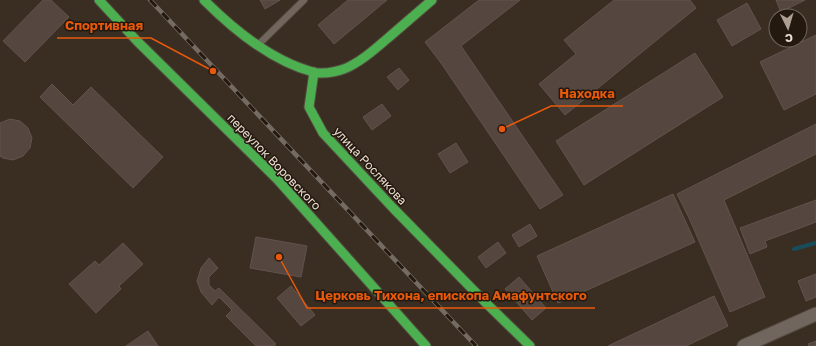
<svg xmlns="http://www.w3.org/2000/svg" width="816" height="346" viewBox="0 0 816 346" font-family="'Golos Text',sans-serif">
  <rect width="100%" height="100%" fill="#3a2e22"/>
  <g fill="none" stroke-linecap="round" stroke-linejoin="round">
    <path stroke="#184d5c" stroke-width="4" d="M794,249L816,243"/>
  </g>
  <path fill="#55463f" stroke="#60544d" d="M43,0H51L69,17L25,62L3,41Z
    M260,0H280L265,9Z
    M348,0H387L334,44L318,25Z
    M479,0H520L461,46L563,195L540,209L441,63L425,42Z
    M614,0H690L696,8L565,115L539,84L576,54L564,40Z
    M776,0H805L781,12Z
    M747,3L761,29L732,46L717,20Z
    M816,35V94L784,110L760,62Z
    M695,53L723,97L584,185L556,141Z
    M399,68L409,80L398,90L387,77Z
    M52,84L73,105L91,87L163,157L133,188L40,97Z
    M382,104L391,116L372,130L363,117Z
    M10,119L20,121L28,128L32,138L30,148L23,156L13,160L3,158L0,156V123Z
    M816,124V154L724,200L765,297L730,312L689,218L677,194Z
    M456,143L468,162L450,173L438,154Z
    M673,194L695,242L558,303L537,256Z
    M816,200V222L765,241L767,247L750,254L740,228Z
    M530,224L537,236L519,247L512,235Z
    M256,237L307,246L301,277L250,268Z
    M498,242L506,253L486,268L478,257Z
    M123,243L143,264L119,286L121,289L96,313L69,284L95,261L99,265Z
    M209,258L218,268L209,277V285L215,291L219,288L276,344L274,346H256L226,316L232,310L219,297L212,305L201,292L197,281L201,268Z
    M816,274V297L806,301L798,281Z
    M519,277L546,308L532,320L505,289Z
    M291,286L315,315L301,326L277,298Z
    M714,296L728,326L686,346H608Z
    M148,331L158,346H126Z
    M816,341V346H809L808,344Z"/>
  <g fill="none" stroke-linecap="round" stroke-linejoin="round">
    <defs>
      <path id="lane" d="M259,44L304,0"/>
      <path id="street" d="M744,346L816,314"/>
      <path id="fast" d="M99,0L137,41L277,179L426,346
        M204,0C234,30 271,61 313,72C325,75 343,71 354,64C367,57 377,47 388,38C403,25 417,13 432,0
        M314,72L309,107L323,133L393,208L486,303L530,346"/>
    </defs>
    <use href="#lane" stroke="#544a40" stroke-width="8"/>
    <use href="#street" stroke="#544a40" stroke-width="15"/>
    <use href="#fast" stroke="#544a40" stroke-width="11"/>
    <use href="#lane" stroke="#70665d" stroke-width="6"/>
    <use href="#street" stroke="#70665d" stroke-width="13"/>
    <use href="#fast" stroke="#4caf50" stroke-width="9"/>
    <defs>
      <path id="rail" d="M150,0L476,346"/>
    </defs>
    <use href="#rail" stroke="#746b63" stroke-width="4.5"/>
    <use href="#rail" stroke="#23190f" stroke-width="3" stroke-dasharray="9" stroke-linecap="butt"/>
  </g>
  <g text-anchor="middle" stroke-width="3" stroke-linejoin="round" paint-order="stroke">
    <g font-size="12" fill="#ebddd0" stroke="#23190f">
      <text transform="translate(274 162) rotate(46)" y="4">переулок Воровского</text>
      <text transform="translate(370 166) rotate(47)" y="4">улица Рослякова</text>
    </g>
  </g>
  <path fill="none" stroke="#e8590c" stroke-width="1.5" d="M213 71L151 38H57M502 129L551 106H623M279 257L307 308H595"/>
  <g fill="#e8590c" stroke="#23190f" stroke-width="1.5">
    <circle cx="213" cy="71" r="4"/>
    <circle cx="502" cy="129" r="4"/>
    <circle cx="279" cy="257" r="4"/>
  </g>
  <g font-size="13" text-anchor="middle" font-weight="bold" fill="#e8590c" stroke="#23190f" stroke-width="3" stroke-linejoin="round" paint-order="stroke">
    <text x="104" y="30">Спортивная</text>
    <text x="587" y="98">Находка</text>
    <text x="451" y="300">Церковь Тихона, епископа Амафунтского</text>
  </g>
  <g transform="translate(788 28) rotate(175)"><circle r="19" fill="#23190f" stroke="#73675c"/>
  <path d="M0-3L7 15L0 10L-7 15Z" fill="#ada093"/>
  <text y="-6" font-size="11" font-weight="bold" text-anchor="middle" fill="#ebddd0">С</text>
  </g>
</svg>
